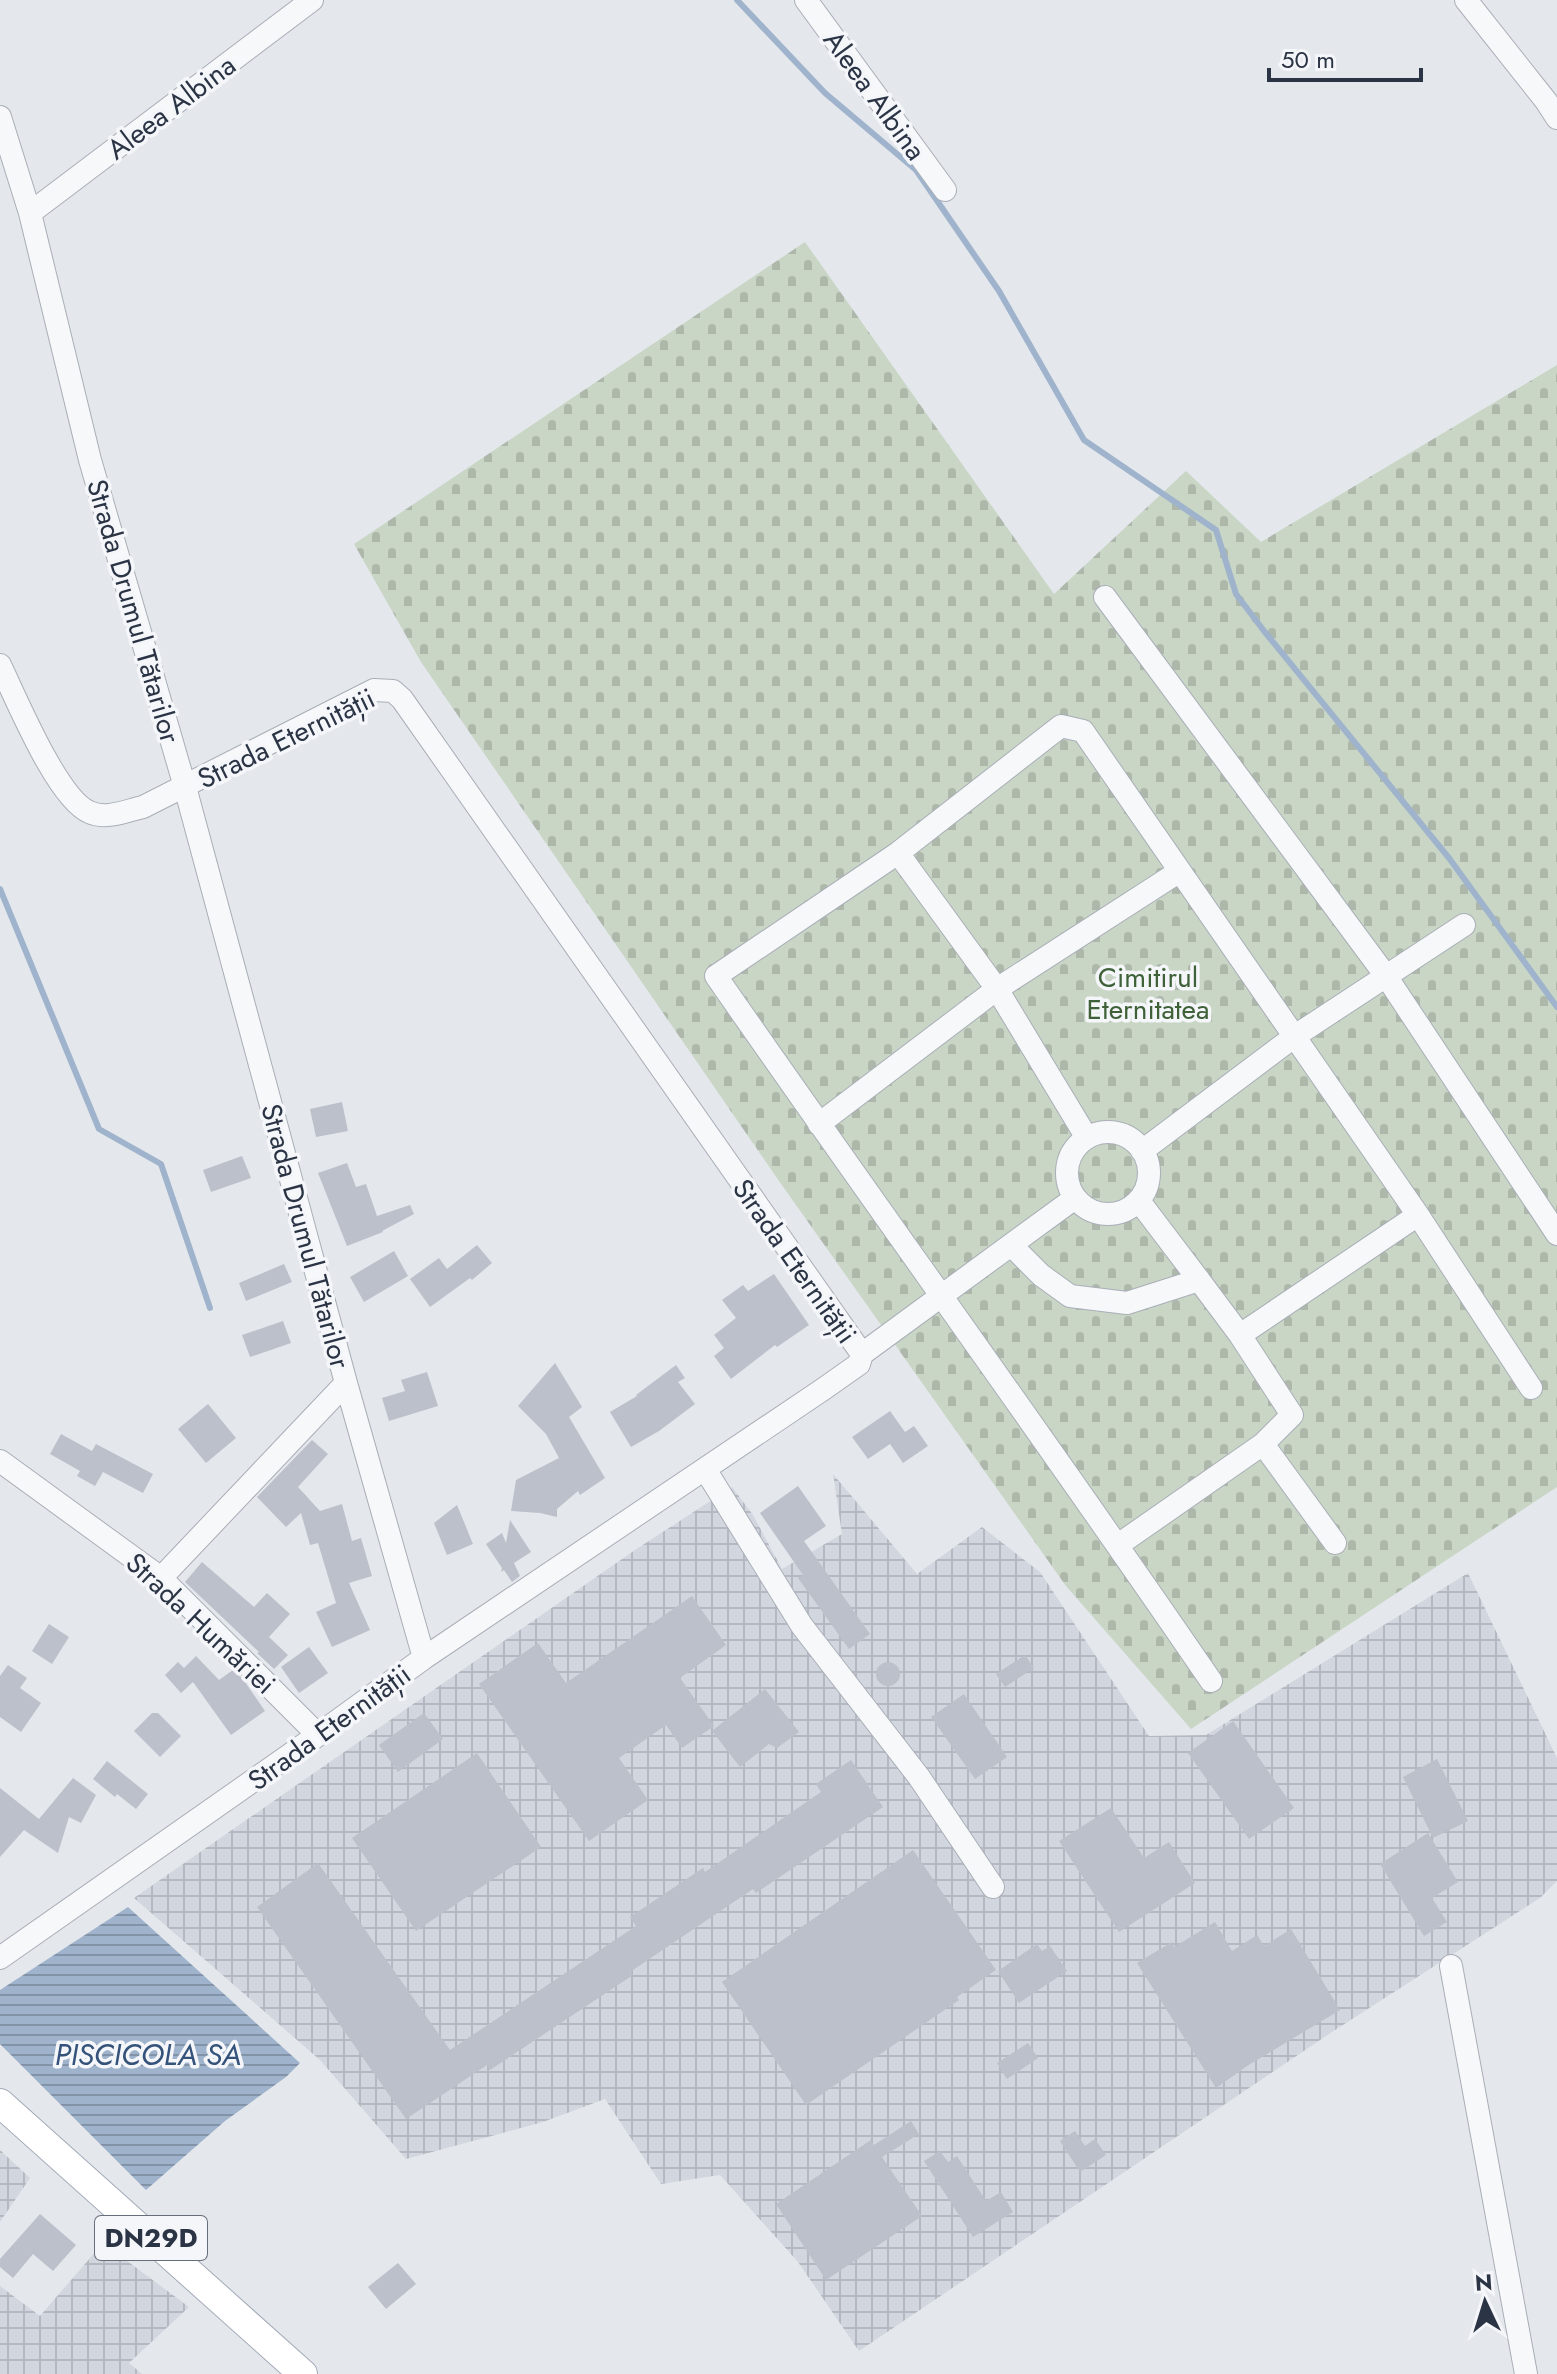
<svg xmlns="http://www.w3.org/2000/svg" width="1557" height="2374" viewBox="0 0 1557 2374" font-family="Jost,sans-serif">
  <defs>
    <pattern id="industrial-grid" width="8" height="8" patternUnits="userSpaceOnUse" patternTransform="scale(2)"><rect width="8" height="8" fill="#d2d6de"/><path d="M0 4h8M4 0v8" fill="none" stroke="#b4b8c0"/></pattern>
    <pattern id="cemetery-stones" width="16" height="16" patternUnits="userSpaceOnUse" patternTransform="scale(2)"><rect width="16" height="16" fill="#c9d6c5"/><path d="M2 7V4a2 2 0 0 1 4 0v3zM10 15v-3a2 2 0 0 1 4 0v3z" fill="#adb8ab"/></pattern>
    <pattern id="water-rules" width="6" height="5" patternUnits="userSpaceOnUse" patternTransform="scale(2)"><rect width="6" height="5" fill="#9fb4cc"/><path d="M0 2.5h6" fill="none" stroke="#8293a7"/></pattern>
  </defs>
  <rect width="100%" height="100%" fill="#e4e7ec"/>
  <path fill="url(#industrial-grid)" d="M833,1474L917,1574L982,1527L1040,1572L1149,1736L1206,1735L1468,1573L1557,1758V1881L1540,1898L1332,2032L859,2351L798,2262L720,2175L661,2184L605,2099L543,2122L406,2159L320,2060L134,1898L635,1550L732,1487L753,1515L782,1569L842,1534Z
    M0,2150L30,2178L0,2222Z
    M103,2243L189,2307L129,2363L142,2374H0V2286L40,2316Z"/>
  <path fill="url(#cemetery-stones)" d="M805,242L1054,594L1186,471L1261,542L1557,365V1487L1191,1729L1066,1586L779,1181L421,662L354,544Z"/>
  <path fill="url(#water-rules)" d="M128,1907L300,2063L286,2077L225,2121L146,2190L0,2044V1990Z"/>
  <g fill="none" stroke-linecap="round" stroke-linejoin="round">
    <path stroke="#9fb4cc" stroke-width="6" d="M737,0L825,93L916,170L999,291L1084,440L1216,530L1236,594L1264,631L1449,858L1557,1007
      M0,889L99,1129L161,1164L210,1308"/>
  </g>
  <path fill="#bbc0ca" d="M342,1102L348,1131L316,1137L310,1109Z
    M242,1156L251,1178L211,1192L203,1170Z
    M347,1163L356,1187L366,1184L377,1216L410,1205L414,1214L382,1231L383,1232L347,1246L318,1173Z
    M477,1245L492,1263L472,1280L470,1278L430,1307L410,1279L439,1258L447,1269Z
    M394,1251L408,1276L364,1302L350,1277Z
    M284,1264L292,1282L246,1301L239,1283Z
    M774,1274L809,1325L777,1347L775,1345L731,1379L714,1356L724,1348L714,1335L736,1318L722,1300L743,1285L748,1291Z
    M283,1321L291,1343L250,1357L242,1335Z
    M555,1363L582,1407L569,1417L605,1478L580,1495L578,1491L557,1509V1517L540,1513L511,1511L516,1480L559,1458L546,1434L518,1406Z
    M676,1365L685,1378L678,1382L695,1404L659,1431L631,1447L610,1412L637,1396L636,1395Z
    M427,1372L438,1406L389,1421L382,1398L405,1391L401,1380Z
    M208,1404L236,1438L206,1463L178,1429Z
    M890,1411L905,1432L914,1426L928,1446L903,1463L890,1444L868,1459L852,1437Z
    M61,1434L92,1451L96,1444L153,1474L143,1493L103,1472L95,1486L77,1476L80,1471L50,1454Z
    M312,1440L328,1454L298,1487L320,1511L342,1504L352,1541L361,1538L372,1576L349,1583L370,1630L332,1647L316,1612L336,1603L318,1543L310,1545L301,1513L286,1527L257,1497Z
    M798,1486L826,1526L804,1541L870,1634L849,1649L798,1578L803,1575L760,1513Z
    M457,1505L473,1544L447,1555L434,1523Z
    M510,1520L531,1552L514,1563L520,1576L512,1582L504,1570L501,1572L502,1568L486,1544L502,1533L506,1543Z
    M202,1562L254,1607L267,1593L290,1614L269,1637L288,1655L274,1669L257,1653L259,1652L185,1582Z
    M692,1596L726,1645L680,1678L714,1726L682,1748L666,1725L619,1758L648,1800L589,1841L479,1684L538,1643L566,1683Z
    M49,1624L69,1637L52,1664L32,1651Z
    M309,1647L328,1673L299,1693L281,1667Z
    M1025,1655L1034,1668L1005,1687L996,1674Z
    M196,1656L219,1680L233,1670L243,1679L265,1711L231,1735L193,1682L181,1693L165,1675L178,1662L184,1668Z
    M876 1674a12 12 0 1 1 24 0a12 12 0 1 1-24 0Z
    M8,1665L27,1678L20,1688L41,1703L21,1732L0,1717V1676Z
    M765,1689L799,1732L777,1748L769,1744L740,1767L712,1731Z
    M964,1694L1007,1757L975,1779L931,1717Z
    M152,1713H158L181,1736L160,1757L134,1731Z
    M424,1713L443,1739L398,1772L379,1745Z
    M1233,1721L1294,1808L1249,1839L1188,1753Z
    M477,1753L541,1847L416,1931L352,1838Z
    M1437,1759L1468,1821L1433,1838L1403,1777Z
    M851,1760L883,1807L756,1893L753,1889L630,1972L633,1975L490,2070L487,2065L406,2119L257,1907L318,1863L450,2050L636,1926L630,1917L703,1868L705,1872L821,1792L816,1784Z
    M107,1761L148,1794L136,1809L117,1794L115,1797L93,1779Z
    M73,1778L96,1795L81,1823L69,1817L58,1853L24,1830L0,1857V1788L39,1819Z
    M1111,1808L1144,1858L1169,1842L1195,1883L1119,1932L1059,1841Z
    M1428,1833L1458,1882L1432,1898L1447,1922L1424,1936L1380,1864Z
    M913,1850L996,1970L957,1997L959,2000L806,2105L722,1982Z
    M1215,1922L1232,1951L1257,1935L1264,1946L1291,1929L1340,2010L1247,2066L1216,2088L1137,1963L1172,1942L1174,1947Z
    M1037,1944L1042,1951L1050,1946L1067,1971L1019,2003L998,1971Z
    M1028,2043L1038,2058L1007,2079L997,2063Z
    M911,2121L919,2134L882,2157L922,2216L826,2280L776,2204L871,2140L874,2145Z
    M1075,2131L1085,2146L1095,2139L1106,2155L1080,2172L1060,2141Z
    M940,2151L948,2162L957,2156L986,2201L1001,2192L1013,2212L973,2237L924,2161Z
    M40,2214L76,2245L53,2271L33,2254L13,2278L0,2267V2259Z
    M398,2263L416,2284L386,2309L368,2287Z"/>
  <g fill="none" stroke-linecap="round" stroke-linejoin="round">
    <defs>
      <path id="minor" d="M806,0L945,190
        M1466,0L1546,101L1557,118
        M0,117L30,213L90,460L185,787L346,1383L424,1658
        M30,213L312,0
        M1105,597L1386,976L1557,1234
        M0,665C16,698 57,798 89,812C106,820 125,811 143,807L374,690L393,691L402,699L862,1354L859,1364L822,1390L424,1658L318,1735L0,1958
        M898,853L997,989L1087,1138
        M819,1124L997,989L1180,871
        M1067 1173a41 41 0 1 1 82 0a41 41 0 1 1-82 0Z
        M1142,1151L1295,1036L1464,925
        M1011,1245L1041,1275L1070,1296L1127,1303L1199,1280L1139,1201
        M1240,1335L1418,1215
        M862,1354L1075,1198
        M1263,1444L1335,1543
        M0,1461L161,1578L318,1735
        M705,1469L802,1626L919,1777L993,1887
        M1118,1545L1263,1444L1292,1415L1240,1335L1199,1280
        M161,1578L346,1383
        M1211,1681C1049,1444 880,1212 716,976L898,853L1061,726L1083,731L1418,1215L1531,1388
        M1451,1966L1526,2374"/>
      <path id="major" d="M0,2103L303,2374"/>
    </defs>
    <use href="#minor" stroke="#a9aeb7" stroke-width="24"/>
    <use href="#major" stroke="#a3abb8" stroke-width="30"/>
    <use href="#minor" stroke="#f7f8fa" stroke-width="22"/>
    <use href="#major" stroke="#fff" stroke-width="28"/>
  </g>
  <g text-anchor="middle" stroke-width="7" stroke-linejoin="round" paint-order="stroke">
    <rect fill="#f4f6f9" stroke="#676e7b" stroke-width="2" x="95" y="2216" width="112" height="44" rx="6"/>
    <g font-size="26" font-weight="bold" fill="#2b3445">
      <text x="151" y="2247">DN29D</text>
    </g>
    <g font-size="28" fill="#2b3445" stroke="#f4f6f9">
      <text transform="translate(875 95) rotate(54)" y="10">Aleea Albina</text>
      <text transform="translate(171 107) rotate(-37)" y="10">Aleea Albina</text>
      <text transform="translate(134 611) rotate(74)" y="10">Strada Drumul Tătarilor</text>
      <text transform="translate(286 738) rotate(-26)" y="10">Strada Eternității</text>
      <text transform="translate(306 1236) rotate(75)" y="10">Strada Drumul Tătarilor</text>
      <text transform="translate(795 1261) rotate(55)" y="10">Strada Eternității</text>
      <text transform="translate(201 1623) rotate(43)" y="10">Strada Humăriei</text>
      <text transform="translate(329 1727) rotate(-36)" y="10">Strada Eternității</text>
    </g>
    <g font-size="28" fill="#3f6138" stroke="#f4f6f9">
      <text x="1148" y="987">Cimitirul<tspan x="1148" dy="32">Eternitatea</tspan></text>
    </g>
    <g font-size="30" font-style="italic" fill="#34527a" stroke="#f4f6f9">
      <text x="148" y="2065">PISCICOLA SA</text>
    </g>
  </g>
  <g transform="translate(1485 2302) rotate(356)" stroke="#f4f6f9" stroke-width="6" paint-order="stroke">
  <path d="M0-6L14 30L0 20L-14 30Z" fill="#2b3445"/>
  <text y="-12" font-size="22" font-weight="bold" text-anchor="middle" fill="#2b3445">N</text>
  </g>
  <path d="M1269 68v12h152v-12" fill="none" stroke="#2b3445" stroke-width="4"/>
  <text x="1281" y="68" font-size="24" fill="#2b3445" stroke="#f4f6f9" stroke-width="6" paint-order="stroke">50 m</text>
</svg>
